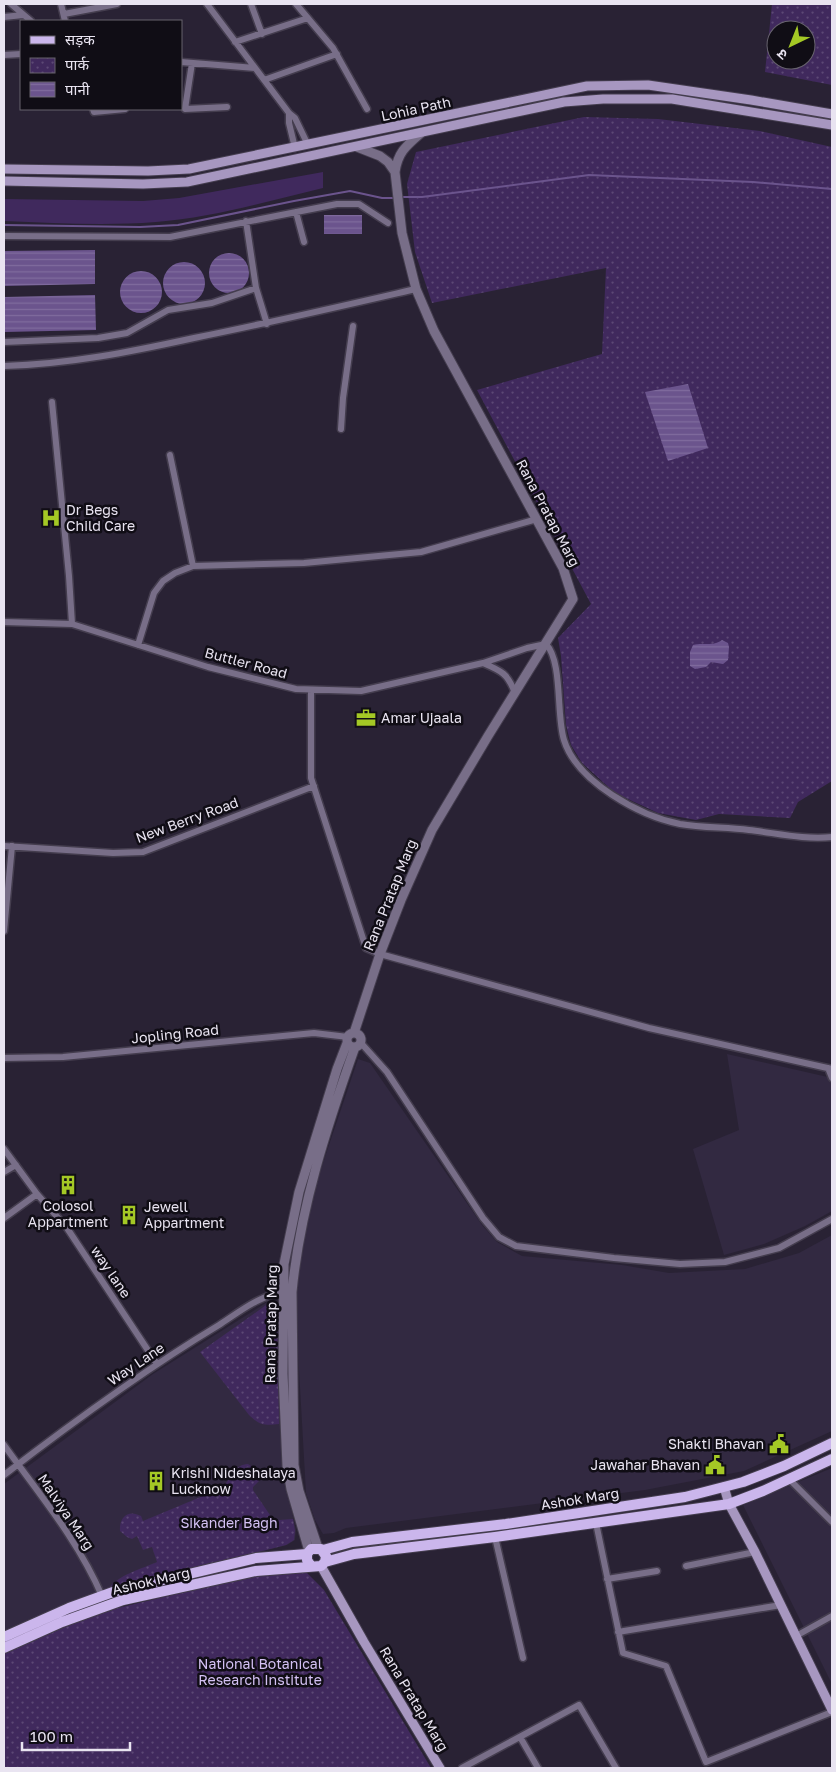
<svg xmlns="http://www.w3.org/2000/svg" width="836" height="1772" viewBox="0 0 836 1772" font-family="'Golos Text','Noto Sans Devanagari',sans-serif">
  <defs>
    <pattern id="park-dots" width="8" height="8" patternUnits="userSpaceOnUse" patternTransform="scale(1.25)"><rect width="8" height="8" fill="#40295d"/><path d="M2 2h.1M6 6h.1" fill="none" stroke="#5c4875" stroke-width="1.8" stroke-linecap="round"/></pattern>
    <pattern id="water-rules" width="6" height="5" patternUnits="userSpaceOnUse" patternTransform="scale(1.25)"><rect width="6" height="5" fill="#6b548d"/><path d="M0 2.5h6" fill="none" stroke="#806c9e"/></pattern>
  </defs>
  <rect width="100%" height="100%" fill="#292234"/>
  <path fill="#322941" d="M727,1054L832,1078V1211L805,1226L764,1244L724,1255L693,1149L739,1130Z
    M358,1059L370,1063L482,1225L497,1242L522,1256L622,1265L669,1273L745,1269L799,1253L832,1235V1431L744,1471L645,1490L346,1528L334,1533L323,1534L315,1520L306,1493L298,1352L297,1286L306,1213Z
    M269,1301L278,1303L282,1466L296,1530L295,1540L287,1545L109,1590L4,1632V1484L153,1374Z
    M832,1468V1684L743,1505Z"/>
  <path fill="#40295d" d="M323,172V188C268,201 212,218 156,222C106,226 54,223 4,221V199L143,201L179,198Z"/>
  <path fill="url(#park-dots)" fill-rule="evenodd" d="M772,4H832V85L765,72ZM776,30H806V60H776Z
    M584,117L658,119L760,131L832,147V781L798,802L790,818L719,814L696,820L658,813L615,793L582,763L571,745L566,725L561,656L558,638L591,604L477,390L602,354L606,268L432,303L415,252L407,184L416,152Z
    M269,1303L277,1306L279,1424C265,1426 259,1425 249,1415L200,1352Z
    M248,1464C255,1468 258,1473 259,1481L253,1487V1490L272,1518L279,1520L293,1519L295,1531L294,1540L286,1545L109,1589C115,1576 144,1568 157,1562L152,1547L143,1550L137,1536L132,1539L127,1537L120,1531C119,1517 128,1509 141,1516L143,1521L215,1491C218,1489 223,1486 226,1483C233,1474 235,1465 248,1464Z
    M305,1571L324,1590L431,1768H4V1653L97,1613L267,1572Z"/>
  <path fill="url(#water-rules)" d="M324,215H362V234H324Z
    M95,250V284L4,286V251Z
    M209 273a20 20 0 1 1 40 0a20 20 0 1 1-40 0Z
    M163 283a21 21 0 1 1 42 0a21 21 0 1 1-42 0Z
    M120 292a21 21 0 1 1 42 0a21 21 0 1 1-42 0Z
    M95,295L96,330L4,332V297Z
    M688,384L708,448L668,461L645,392Z
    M722,640L728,643L729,647L728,660L723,664L711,662L706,667L695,669L690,666V652L693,645C703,642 713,647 722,640Z"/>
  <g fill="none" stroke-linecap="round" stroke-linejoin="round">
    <path stroke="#6b548d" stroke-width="2" d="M401,197H422L589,175L753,182L832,189
      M4,225L140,227L178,225L294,201L350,191L382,198H394"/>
    <defs>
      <path id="minor" d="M11,4L31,21
        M61,4L65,21
        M207,4L289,113L295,118L308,145
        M251,4L262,34
        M296,4L333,48L367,109
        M64,14L117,4
        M4,17L23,15
        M235,42L308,18
        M4,55L21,54
        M181,62L255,68
        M192,63L185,109L227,107
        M264,80L337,54
        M93,109L94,112L125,109
        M289,113V123L295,148
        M296,212L304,242
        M246,221L256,288
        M4,236L170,237L337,204H359L388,223
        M4,342L98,338L127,333L168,310L212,303L256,288L267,324
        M4,366C70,364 130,352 194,338C269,323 342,306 416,289
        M52,402L69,576L72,624
        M341,429L343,398L353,326
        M170,455L193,566
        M4,622L72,624L208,667L296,689L361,691L483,663L527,648L546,644C563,662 556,715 564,740C577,782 640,816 680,824C703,828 726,827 749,830C776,833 805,840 832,837
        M138,645L154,593L163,581L175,573L193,566L304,563L421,552L537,519
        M483,663C502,671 508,674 515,693
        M311,690V778L366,948L380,954L649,1028L832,1069
        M4,846L113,853L143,852L314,786
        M4,931L12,846
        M361,1043L387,1072L483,1218L499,1237L516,1246L614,1258L680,1264L725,1262L779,1248L832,1219
        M4,1058L63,1057L314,1033L348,1037
        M828,1068L832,1078
        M4,1149L37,1194L67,1228L157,1364
        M4,1172L16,1165
        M4,1218L37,1194
        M4,1445C39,1494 78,1540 102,1596
        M4,1475C73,1422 144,1370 219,1325C239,1312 261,1294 286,1292
        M789,1479L832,1522
        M596,1523L623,1653L666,1666L706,1762L832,1712
        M495,1537L523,1658
        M686,1566L755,1552
        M607,1579L657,1571
        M618,1632L781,1605
        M796,1636L832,1616
        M520,1737L538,1768
        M462,1768L579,1705L616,1768"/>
      <path id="tertiary" d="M395,172C398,152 406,146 421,133
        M347 1040a7 7 0 1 1 14 0a7 7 0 1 1-14 0Z
        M354,1033L380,954L401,900L432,830L488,736L573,599L563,568L434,331L416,289L402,233L395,172L388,162L380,156L357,147
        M318,1548L299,1491L294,1465L292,1292C300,1208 327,1126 355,1047
        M309,1551L291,1489L287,1466L283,1374L284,1264L299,1192L337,1069L347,1043"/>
      <path id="secondary" d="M4,169L148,171L189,169L587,86L648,85L751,100L832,114
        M4,181L143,184L187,182L564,102L603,99H672L832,125
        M724,1487L729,1504L755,1552L832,1710
        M321,1566L364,1642L440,1768"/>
      <path id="primary" d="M323,1550L352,1542L506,1524L685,1497L743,1482L784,1466L832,1443
        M325,1562L354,1554L495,1537L729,1504L763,1491L832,1459
        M4,1637L69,1608L113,1592L256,1558L307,1554
        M4,1648L62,1622L123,1600L256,1571L321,1566L325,1562L326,1556L321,1549H311L307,1554V1560L311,1566"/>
    </defs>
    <use href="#minor" stroke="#443d4e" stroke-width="9"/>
    <use href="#tertiary" stroke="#443d4e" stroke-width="11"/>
    <use href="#secondary" stroke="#443d4e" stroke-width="11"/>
    <use href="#primary" stroke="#443d4e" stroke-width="12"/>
    <use href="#minor" stroke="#786e88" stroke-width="6"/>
    <use href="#tertiary" stroke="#786e88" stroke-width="9"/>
    <use href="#secondary" stroke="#a797c0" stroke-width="9"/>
    <use href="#primary" stroke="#cbb6ec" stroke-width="10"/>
  </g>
  <defs>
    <symbol id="hospital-bare" viewBox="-9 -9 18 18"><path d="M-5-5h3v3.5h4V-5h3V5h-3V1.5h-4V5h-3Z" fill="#a4c825" stroke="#100d15" stroke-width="2.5" paint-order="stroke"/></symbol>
    <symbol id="office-bare" viewBox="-9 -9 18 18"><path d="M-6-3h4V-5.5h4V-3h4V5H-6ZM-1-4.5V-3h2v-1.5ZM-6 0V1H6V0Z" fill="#a4c825" stroke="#100d15" stroke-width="2.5" paint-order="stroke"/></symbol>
    <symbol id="building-bare" viewBox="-9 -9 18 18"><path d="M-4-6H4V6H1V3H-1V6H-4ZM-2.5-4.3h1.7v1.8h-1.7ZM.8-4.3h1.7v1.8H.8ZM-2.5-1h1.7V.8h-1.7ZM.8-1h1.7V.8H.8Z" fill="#a4c825" stroke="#100d15" stroke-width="2.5" paint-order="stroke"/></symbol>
    <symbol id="civic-bare" viewBox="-9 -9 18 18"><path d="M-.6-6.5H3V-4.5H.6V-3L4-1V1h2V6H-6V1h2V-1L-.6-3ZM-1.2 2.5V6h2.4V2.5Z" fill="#a4c825" stroke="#100d15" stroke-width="2.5" paint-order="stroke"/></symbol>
  </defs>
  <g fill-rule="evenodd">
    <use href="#hospital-bare" x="37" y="504" width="28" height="28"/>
    <use href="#office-bare" x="352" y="704" width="28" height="28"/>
    <use href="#building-bare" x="54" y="1171" width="28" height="28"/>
    <use href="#building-bare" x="115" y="1201" width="28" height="28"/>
    <use href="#civic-bare" x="765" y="1430" width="28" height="28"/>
    <use href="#civic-bare" x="701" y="1451" width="28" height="28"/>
    <use href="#building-bare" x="142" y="1467" width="28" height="28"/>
  </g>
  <g text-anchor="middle" stroke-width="5" stroke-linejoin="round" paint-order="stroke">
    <g font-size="14" fill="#e9e4f1" stroke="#100d15">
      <text transform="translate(416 109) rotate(-12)" y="5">Lohia Path</text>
      <text transform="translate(548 513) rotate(62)" y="5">Rana Pratap Marg</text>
      <text transform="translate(246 663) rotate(15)" y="5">Buttler Road</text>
      <text transform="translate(187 820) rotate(-20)" y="5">New Berry Road</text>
      <text transform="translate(390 895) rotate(-68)" y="5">Rana Pratap Marg</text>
      <text transform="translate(175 1034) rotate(-6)" y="5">Jopling Road</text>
      <text transform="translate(111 1272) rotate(56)" y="5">way lane</text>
      <text transform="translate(271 1324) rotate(-89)" y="5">Rana Pratap Marg</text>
      <text transform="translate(136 1364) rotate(-34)" y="5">Way Lane</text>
      <text transform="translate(580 1499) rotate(-9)" y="5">Ashok Marg</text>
      <text transform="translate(66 1512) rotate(56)" y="5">Malviya Marg</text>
      <text transform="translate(151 1581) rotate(-13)" y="5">Ashok Marg</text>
      <text transform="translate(414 1699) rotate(59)" y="5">Rana Pratap Marg</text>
    </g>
    <g font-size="14" fill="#e9e4f1" stroke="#100d15" text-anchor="start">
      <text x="66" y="515">Dr Begs<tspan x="66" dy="16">Child Care</tspan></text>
      <text x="381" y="723">Amar Ujaala</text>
      <text x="68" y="1211" text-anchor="middle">Colosol<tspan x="68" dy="16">Appartment</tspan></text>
      <text x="144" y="1212">Jewell<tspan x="144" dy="16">Appartment</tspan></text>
      <text x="764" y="1449" text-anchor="end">Shakti Bhavan</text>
      <text x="700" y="1470" text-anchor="end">Jawahar Bhavan</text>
      <text x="171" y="1478">Krishi Nideshalaya<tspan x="171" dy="16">Lucknow</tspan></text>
    </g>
    <g font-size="14" fill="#d4c1f4" stroke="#100d15">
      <text x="229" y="1528">Sikander Bagh</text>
      <text x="260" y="1669">National Botanical<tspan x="260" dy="16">Research Institute</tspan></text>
    </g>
  </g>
  <rect width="836" height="1772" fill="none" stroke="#e9e4f1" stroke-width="10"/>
  <rect x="20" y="20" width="162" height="90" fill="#100d15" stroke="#67636d"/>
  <rect x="30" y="36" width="25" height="8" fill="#cbb6ec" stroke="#67636d"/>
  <text x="65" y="45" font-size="15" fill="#e9e4f1">सड़क</text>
  <rect x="30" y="58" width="25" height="15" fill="url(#park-dots)" stroke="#67636d"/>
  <text x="65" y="70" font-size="15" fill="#e9e4f1">पार्क</text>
  <rect x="30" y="82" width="25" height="15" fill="url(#water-rules)" stroke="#67636d"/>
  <text x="65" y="95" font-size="15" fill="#e9e4f1">पानी</text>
  <g transform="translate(791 45) rotate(223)"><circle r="24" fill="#100d15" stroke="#67636d"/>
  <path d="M0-4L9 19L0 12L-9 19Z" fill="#a4c825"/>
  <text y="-8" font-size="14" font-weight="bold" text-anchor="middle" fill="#e9e4f1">उ</text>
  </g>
  <path d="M22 1742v8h108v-8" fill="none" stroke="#e9e4f1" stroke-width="2.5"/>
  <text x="30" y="1742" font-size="15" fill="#e9e4f1" stroke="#100d15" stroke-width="4" paint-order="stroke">100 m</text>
</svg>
